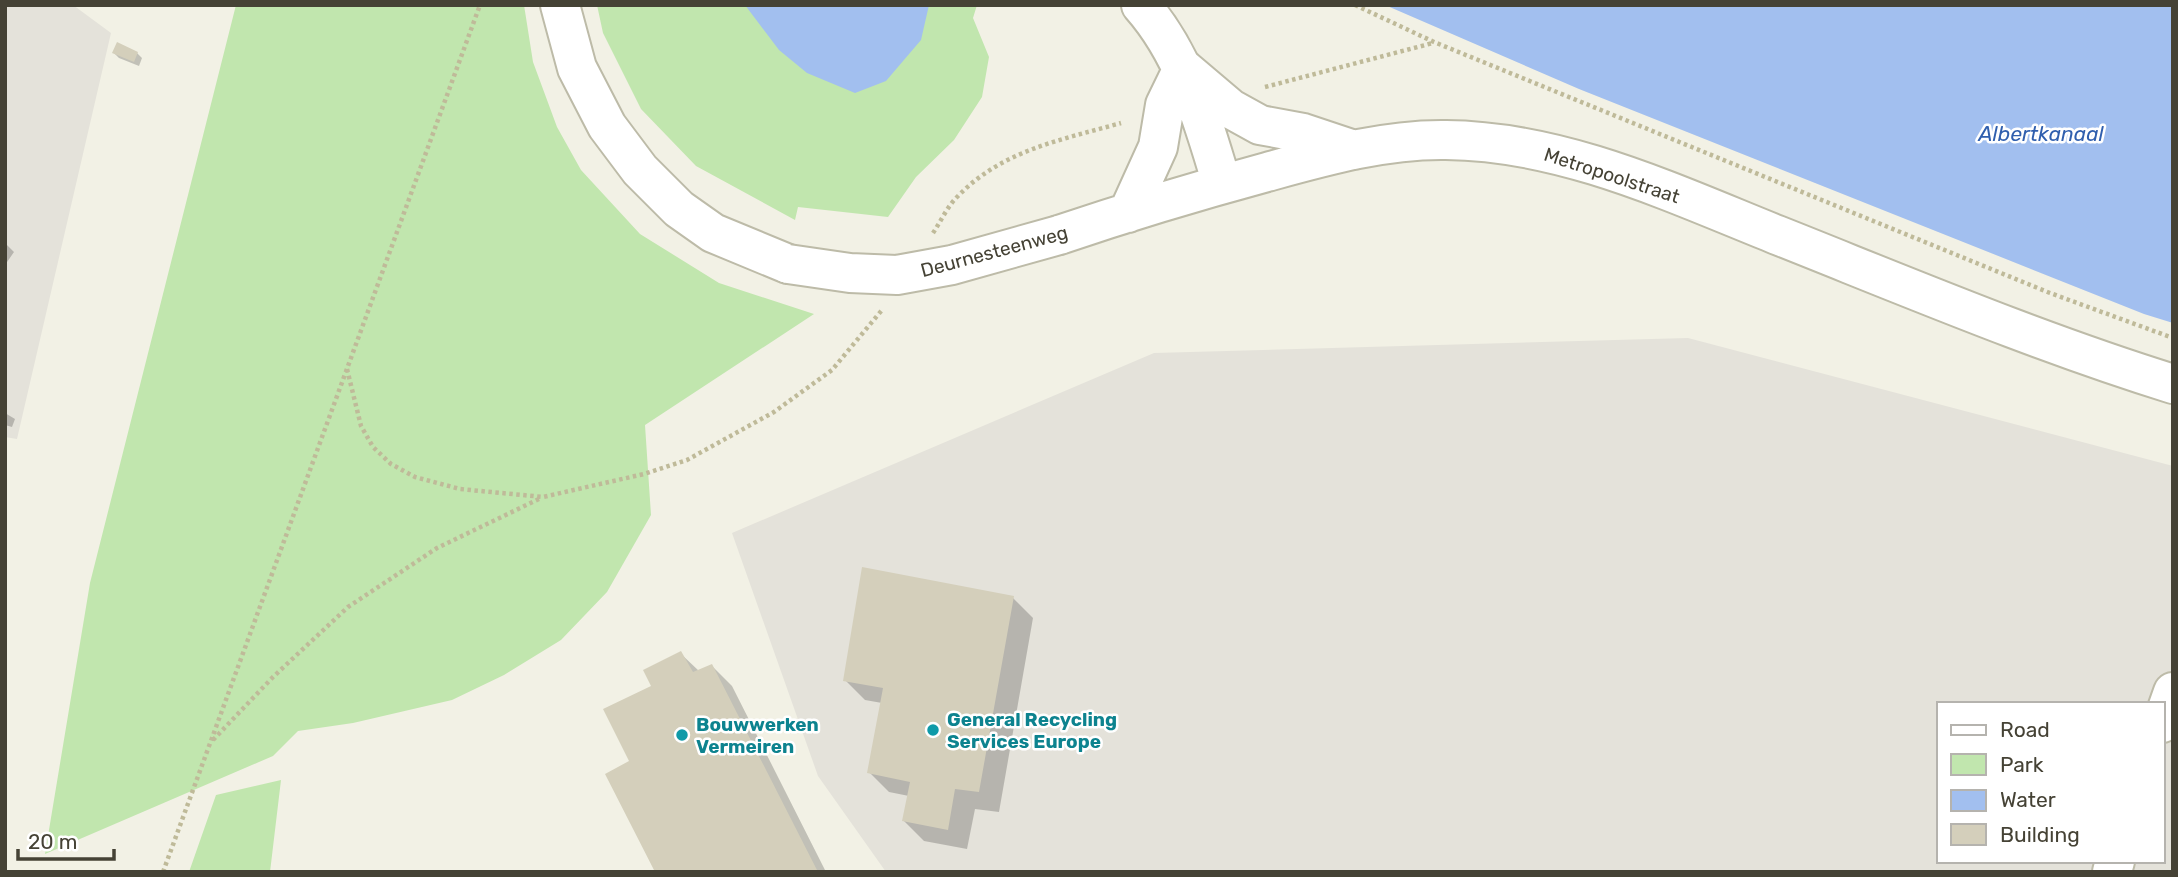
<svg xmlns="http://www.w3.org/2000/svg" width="2178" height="877" viewBox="0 0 2178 877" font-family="Rubik,sans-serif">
  <rect width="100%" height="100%" fill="#f2f1e5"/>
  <path fill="#e4e2da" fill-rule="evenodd" d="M5,5H73L111,33L17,439L5,437Z
    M1688,338L2173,466V872H886L818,776L732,533L1154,353ZM1938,704H2162V861H1938Z"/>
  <path fill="#c1e6ae" d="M236,5H524L533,62L557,127L581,170L640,234L719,283L814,314L645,425L651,515L607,592L561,640L504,675L452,700L353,723L298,731L273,756L45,854L90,583Z
    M597,5H977L973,18L989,57L982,97L954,140L916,177L888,217L798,207L795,220L696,166L641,109L603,33Z
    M281,780L270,872H189L216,795Z"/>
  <path fill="#a2bfef" d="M745,5H929L921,40L886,81L855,93L807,73L779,50Z
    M1385,5H2173V323L2144,314L1579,89Z"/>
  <path fill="#0003" d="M114,53H137L142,58L139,66L119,58Z
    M5,243L14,252L5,265Z
    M5,413L15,419L12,427L5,425Z
    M1013,598L1033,618L999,812L975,809L967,849L924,841L904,821L909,796L889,792L869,772L882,703L865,700L845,680Z
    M680,653L699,671L712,666L732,686L826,872H657L631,762L654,686Z"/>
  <path fill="#d4cfbb" d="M117,42L138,52L134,62L112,53Z
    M862,567L1014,596L979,792L955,789L948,830L902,821L910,782L867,773L883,688L843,681Z
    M681,651L693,672L712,664L818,872H655L605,774L629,761L603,709L651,686L643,670Z"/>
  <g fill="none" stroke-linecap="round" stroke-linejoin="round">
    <defs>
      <path id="minor" d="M560,5L577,68L607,126L640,170L679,209L713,233L788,264
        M1141,5C1186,56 1203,122 1222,184
        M1185,70L1231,109L1260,125L1303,133L1354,150
        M1128,213L1158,147L1165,105L1183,68
        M1059,235C1127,212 1197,191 1267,172C1325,156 1385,139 1446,140C1562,141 1670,192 1777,235C1908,287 2038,342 2173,384
        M2162,723L2173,692
        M2112,872L2115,861"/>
    </defs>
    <use href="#minor" stroke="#bdbba8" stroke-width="42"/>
    <path stroke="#bfba99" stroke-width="4.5" stroke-dasharray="3.5 3.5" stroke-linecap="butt" d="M1355,5L1434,42L2050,293L2173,338
      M1265,87L1433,43
      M933,233C941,221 947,207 957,197C1002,150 1061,140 1121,123
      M347,369L361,426L373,447L391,464L415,477L460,489L543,497L644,474L687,460L774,412L832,370L882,310
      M213,740L273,677L348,607L437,548L541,498
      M163,872L480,5"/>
    <use href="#minor" stroke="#fff" stroke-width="38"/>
    <defs>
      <path id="minor-bridge" d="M788,264L850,273L897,275L952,265L1059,235"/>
    </defs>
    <use href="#minor-bridge" stroke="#bdbba8" stroke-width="42" stroke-linecap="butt"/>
    <use href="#minor-bridge" stroke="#fff" stroke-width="38"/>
  </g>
  <g fill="#0f9aa8" stroke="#fff" stroke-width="2.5">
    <circle cx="933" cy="730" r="7"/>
    <circle cx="682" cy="735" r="7"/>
  </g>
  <g text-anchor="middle" stroke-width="5" stroke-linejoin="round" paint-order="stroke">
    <g font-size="19" fill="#454235" stroke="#fff">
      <text transform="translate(1612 175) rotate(18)" y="7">Metropoolstraat</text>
      <text transform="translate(994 251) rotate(-15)" y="7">Deurnesteenweg</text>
    </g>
    <g font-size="19" font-weight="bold" fill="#0d838f" stroke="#fff" text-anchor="start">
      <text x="947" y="726">General Recycling<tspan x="947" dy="22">Services Europe</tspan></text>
      <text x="696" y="731">Bouwwerken<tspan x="696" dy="22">Vermeiren</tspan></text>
    </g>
    <g font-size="21" font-style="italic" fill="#305fae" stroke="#fff">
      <text x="2041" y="141">Albertkanaal</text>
    </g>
  </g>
  <rect width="2178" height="877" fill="none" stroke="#454235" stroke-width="14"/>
  <rect x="1937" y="702" width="228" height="161" fill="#ffffff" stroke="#b5b3ae" stroke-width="2"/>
  <rect x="1951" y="725" width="35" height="10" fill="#ffffff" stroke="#b5b3ae" stroke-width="2"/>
  <text x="2000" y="737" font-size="21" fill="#454235">Road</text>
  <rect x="1951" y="754" width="35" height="21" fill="#c1e6ae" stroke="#b5b3ae" stroke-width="2"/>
  <text x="2000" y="772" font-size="21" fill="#454235">Park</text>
  <rect x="1951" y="790" width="35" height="21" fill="#a2bfef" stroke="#b5b3ae" stroke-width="2"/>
  <text x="2000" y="807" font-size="21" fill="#454235">Water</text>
  <rect x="1951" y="824" width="35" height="21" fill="#d4cfbb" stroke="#b5b3ae" stroke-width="2"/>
  <text x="2000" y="842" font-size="21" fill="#454235">Building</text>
  <path d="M18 849v10h96v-10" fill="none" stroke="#454235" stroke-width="3.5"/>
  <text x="28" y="849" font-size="21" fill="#454235" stroke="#ffffff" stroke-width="5" paint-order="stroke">20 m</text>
</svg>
